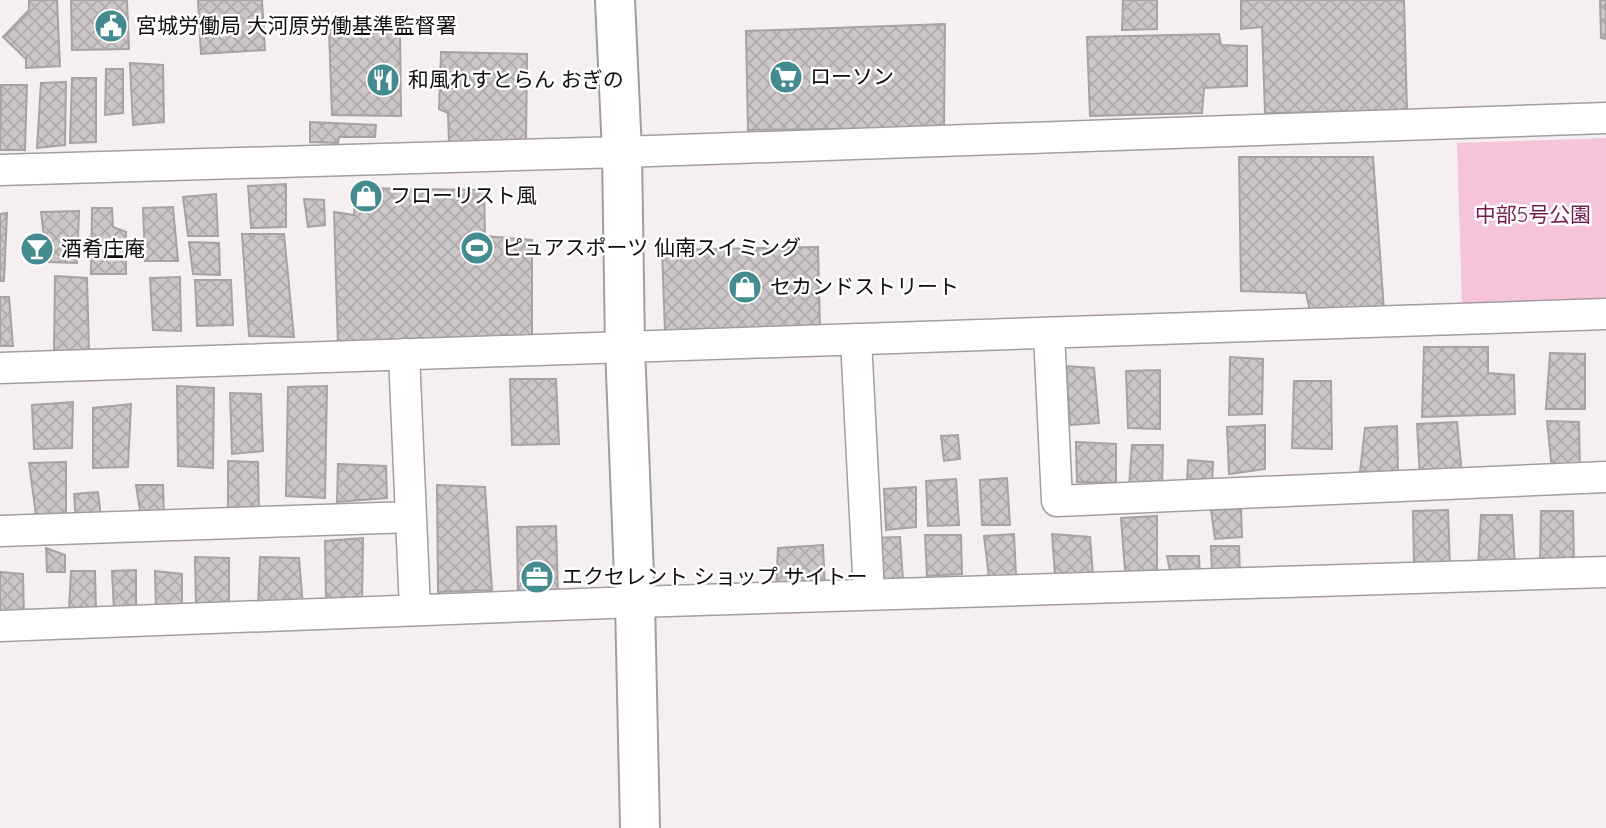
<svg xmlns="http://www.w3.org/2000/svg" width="1606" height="828" viewBox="0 0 1606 828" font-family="Quicksand,'Noto Sans JP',sans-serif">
  <defs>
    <pattern id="building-cross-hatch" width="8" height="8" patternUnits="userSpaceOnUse" patternTransform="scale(1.75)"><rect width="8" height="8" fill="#cdc6c9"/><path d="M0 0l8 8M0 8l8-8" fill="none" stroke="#afa9ab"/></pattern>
  </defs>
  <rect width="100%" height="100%" fill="#f6eff2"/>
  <path fill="#f5c4da" d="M1606,138V301L1462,306L1457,143Z"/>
  <path fill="url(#building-cross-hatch)" stroke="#a7a1a4" stroke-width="2" d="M29,0H57L60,66L26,68V59L3,37L29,10Z
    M71,0H127L129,49L72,50Z
    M198,0H262L265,50L201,54Z
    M1123,0H1157V29L1122,30Z
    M1241,0H1404L1407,110L1265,113L1262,27L1241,29Z
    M1600,0H1606V39L1601,38Z
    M945,24L944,128L748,130L746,31Z
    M400,29L401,116L332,115L329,30Z
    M1219,34L1221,45L1247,46V86L1204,88L1202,113L1090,116L1087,37Z
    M441,52L527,54L526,147L449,143L448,113L439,109Z
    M130,63L163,65L164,122L133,125Z
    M106,69H123V113L105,115Z
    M72,78H96V142L70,143Z
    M66,82L65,145L37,148L41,83Z
    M1,85H27L25,150H0Z
    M310,122L376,125L375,137H339L338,143L310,142Z
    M1239,157H1373L1384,310L1311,316L1306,293L1241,291Z
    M286,184V227L251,228L248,186Z
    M356,188L484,190L485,236L532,240V341L338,345L334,212L354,215Z
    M216,194L218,236H188L183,197Z
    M304,199L324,200L325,225L308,227Z
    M173,207L178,261H145L143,208Z
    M92,208H112L113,227L126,232V274H91Z
    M79,211L77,263L47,262L41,212Z
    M7,213L4,281H0V214Z
    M242,234H284L294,337L249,336Z
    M189,242L219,243L220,275L193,274Z
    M818,247L820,328L665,332L662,250Z
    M55,276L87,278L89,350L54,351Z
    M180,277L181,331L153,330L150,278Z
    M195,280H231L233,325L197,326Z
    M0,297H9L13,346H0Z
    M1424,347H1488V373L1514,375L1515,414L1422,417Z
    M1550,353L1585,354V409H1546Z
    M1230,357L1263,359L1262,414L1229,415Z
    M1066,366L1094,368L1099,423L1070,425Z
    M1160,370V429L1128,428L1126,371Z
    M510,379H556L559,444L512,445Z
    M1294,381H1331L1332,449L1292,448Z
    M177,386L214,388L213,468L178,466Z
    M327,386L325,498L286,496L288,387Z
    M230,393L261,394L263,451L232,454Z
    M73,402L72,448L34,449L32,405Z
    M131,404L128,467L93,468V408Z
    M1547,421L1579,422L1580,471L1552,470Z
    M1457,422L1462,475L1420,477L1417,424Z
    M1265,425V469L1229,474L1227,427Z
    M1397,426L1398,472H1360L1365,428Z
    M958,435L960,459L944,461L941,436Z
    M1076,442L1116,444V483L1077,482Z
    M1132,445H1163L1162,488L1129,487Z
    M1188,460L1213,462L1212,487L1187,484Z
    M228,461L258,462L259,513L228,512Z
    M66,462V515H36L29,463Z
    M338,464L386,466L387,498L337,502Z
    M1007,478L1010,525H982L980,480Z
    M956,479L959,525L928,526L926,481Z
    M136,485H163L164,516L141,517Z
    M437,485L485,487L492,590L438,592Z
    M916,487V527L886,530L884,489Z
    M98,492L101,518L76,521L74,494Z
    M1241,509L1242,537L1215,539L1211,510Z
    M1448,510L1450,566L1414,567L1413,511Z
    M1541,511H1573L1574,564H1540Z
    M1481,515H1512L1515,568H1478Z
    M1157,516V573L1125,571L1121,518Z
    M556,526L558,596L518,595L517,527Z
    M1014,534L1016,576L989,578L984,536Z
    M1052,534L1090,537L1093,575H1055Z
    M925,535H961L962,574L927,576Z
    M900,537L903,580L877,583L872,538Z
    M363,538L362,602L326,603L325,541Z
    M823,545L825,588L776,589L778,548Z
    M1211,546H1239L1240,574L1212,575Z
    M46,548L65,555V572H47Z
    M1167,556H1199L1200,578L1172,580Z
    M195,557L229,558V607L196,608Z
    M260,557L299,558L303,606L258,607Z
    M136,570V611L114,612L112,571Z
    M71,571H95L96,611L69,609Z
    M155,571L182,574V610L156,611Z
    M0,572L23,574L24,617H0Z"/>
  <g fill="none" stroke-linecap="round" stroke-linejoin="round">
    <defs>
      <path id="minor" d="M0,170L622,152L1606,118
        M1049,333L1057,501L1606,477
        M856,339L869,594
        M404,354L415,610
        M0,368L1606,314
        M0,531L411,517
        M0,626L635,602L1606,572"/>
      <path id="tertiary" d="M615,0L622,152L625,347L635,602L640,828"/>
    </defs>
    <use href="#minor" stroke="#a49da0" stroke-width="33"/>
    <use href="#tertiary" stroke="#a49da0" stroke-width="42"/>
    <use href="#minor" stroke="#fff" stroke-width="30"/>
    <use href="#tertiary" stroke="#fff" stroke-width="38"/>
  </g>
  <defs>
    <symbol id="civic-disc" viewBox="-11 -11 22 22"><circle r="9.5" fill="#438b8f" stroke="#fff"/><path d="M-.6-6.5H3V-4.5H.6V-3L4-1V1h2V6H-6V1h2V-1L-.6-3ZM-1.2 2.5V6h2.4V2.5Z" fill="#fff"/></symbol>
    <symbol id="supermarket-disc" viewBox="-11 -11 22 22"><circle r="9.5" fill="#438b8f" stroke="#fff"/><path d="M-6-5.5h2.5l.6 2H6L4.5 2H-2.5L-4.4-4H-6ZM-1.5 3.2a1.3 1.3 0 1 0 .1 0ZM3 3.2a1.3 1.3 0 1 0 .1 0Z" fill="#fff"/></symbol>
    <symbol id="restaurant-disc" viewBox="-11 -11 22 22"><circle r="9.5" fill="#438b8f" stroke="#fff"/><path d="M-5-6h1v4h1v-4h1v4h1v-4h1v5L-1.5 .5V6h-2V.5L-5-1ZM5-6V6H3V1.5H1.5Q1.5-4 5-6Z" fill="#fff"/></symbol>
    <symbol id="shop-disc" viewBox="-11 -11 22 22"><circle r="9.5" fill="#438b8f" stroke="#fff"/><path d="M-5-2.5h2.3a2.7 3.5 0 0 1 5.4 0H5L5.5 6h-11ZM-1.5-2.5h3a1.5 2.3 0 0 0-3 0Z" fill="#fff"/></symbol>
    <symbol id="stadium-disc" viewBox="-11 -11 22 22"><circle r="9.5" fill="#438b8f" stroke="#fff"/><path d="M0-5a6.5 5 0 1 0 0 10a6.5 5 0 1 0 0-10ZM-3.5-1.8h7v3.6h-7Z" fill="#fff"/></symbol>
    <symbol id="bar-disc" viewBox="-11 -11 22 22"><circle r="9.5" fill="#438b8f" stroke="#fff"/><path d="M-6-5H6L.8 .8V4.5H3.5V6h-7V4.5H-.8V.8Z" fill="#fff"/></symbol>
    <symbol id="office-disc" viewBox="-11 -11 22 22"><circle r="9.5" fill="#438b8f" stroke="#fff"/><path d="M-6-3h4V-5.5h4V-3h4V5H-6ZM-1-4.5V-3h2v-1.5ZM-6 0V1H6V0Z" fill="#fff"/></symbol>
  </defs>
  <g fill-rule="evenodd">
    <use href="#civic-disc" x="92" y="7" width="38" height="38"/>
    <use href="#supermarket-disc" x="767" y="58" width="38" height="38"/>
    <use href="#restaurant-disc" x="364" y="61" width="38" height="38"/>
    <use href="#shop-disc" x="347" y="177" width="38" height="38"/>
    <use href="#stadium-disc" x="458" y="229" width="38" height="38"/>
    <use href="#bar-disc" x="18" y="230" width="38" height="38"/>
    <use href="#shop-disc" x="726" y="268" width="38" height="38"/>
    <use href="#office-disc" x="518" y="558" width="38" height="38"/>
  </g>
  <g text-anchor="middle" stroke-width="5" stroke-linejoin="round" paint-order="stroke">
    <g font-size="21" fill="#0f0d0e" stroke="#fff" text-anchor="start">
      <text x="136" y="33">宮城労働局 大河原労働基準監督署</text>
      <text x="810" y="84">ローソン</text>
      <text x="408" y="87">和風れすとらん おぎの</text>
      <text x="390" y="203">フローリスト風</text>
      <text x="502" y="255">ピュアスポーツ 仙南スイミング</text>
      <text x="61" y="256">酒肴庄庵</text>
      <text x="770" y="294">セカンドストリート</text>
      <text x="562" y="584">エクセレント ショップ サイトー</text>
    </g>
    <g font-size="21" fill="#771b51" stroke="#fff">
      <text x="1533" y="222">中部5号公園</text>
    </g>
  </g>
</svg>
